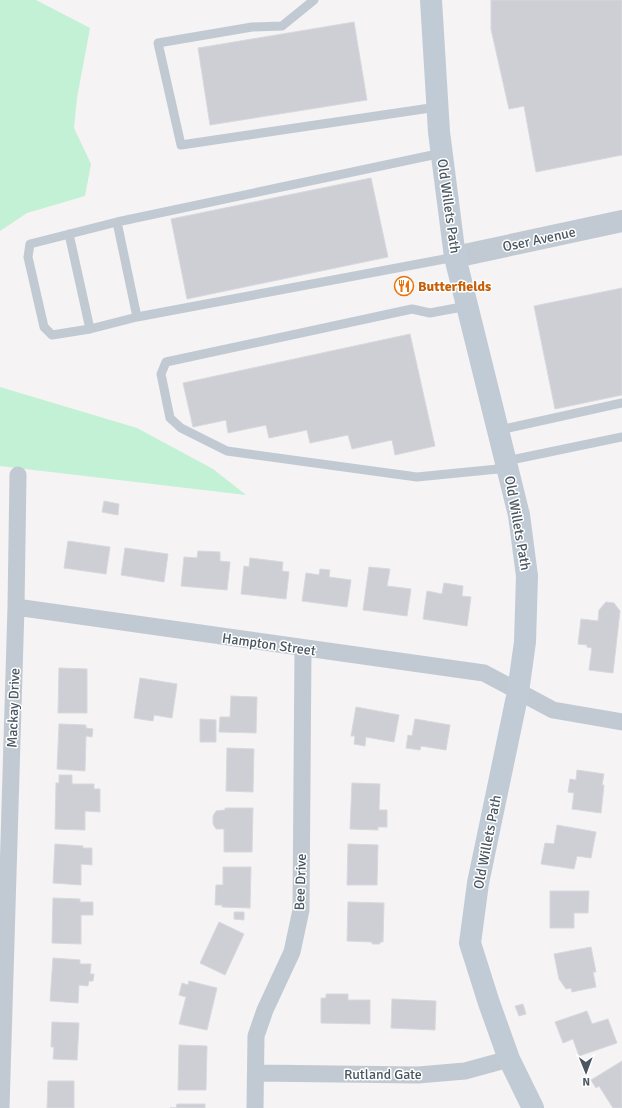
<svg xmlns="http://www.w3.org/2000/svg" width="622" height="1108" viewBox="0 0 622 1108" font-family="Signika,sans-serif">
  <rect width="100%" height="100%" fill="#f5f3f3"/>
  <path fill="#c3f1d5" d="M0,0H36L90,28L77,98L74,128L91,164L85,196L27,213L0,231Z
    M0,387L137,428L213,469L246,495L0,466Z"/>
  <path fill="#cdcfd5" stroke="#d7d9de" d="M491,0H622V155L536,172L524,106L509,109L491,29Z
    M354,22L367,100L210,125L198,48Z
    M371,178L388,257L187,299L171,219Z
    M622,288V395L555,409L534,306Z
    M410,334L435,446L395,455L392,440L352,449L348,435L310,443L307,430L269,438L266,425L228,433L226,420L193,427L183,383Z
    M104,501L119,504L118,515L102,512Z
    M68,541L110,547L106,574L64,568Z
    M125,548L168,554L164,582L121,575Z
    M198,551L220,552V561L230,562L227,590L181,586L184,557L197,558Z
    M250,558L283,562L282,571L289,572L286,599L241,594L244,566L249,567Z
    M369,567L390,569L387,586L411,589L407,616L363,610Z
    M320,569L330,570L329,577L351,580L347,607L302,601L306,573L319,575Z
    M444,583L463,586L462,596L471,597L467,626L423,619L427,591L442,594Z
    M606,602L614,603L620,611L613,673L589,670L592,648L587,647V645L578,644L581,619L598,621L599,610Z
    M59,668L87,669V713H58Z
    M140,678L177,684L172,718L154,715L153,721L134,718Z
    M231,696L257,697L256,733L219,732L220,717H230Z
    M356,707L399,715L394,742L366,737L365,746L354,744L355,736H351Z
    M200,719L216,720V742H200Z
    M415,719L450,725L446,750L421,746L420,750L406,748L408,735L412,736Z
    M59,724L86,725V728L93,729L92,737L86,736L85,771L57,769Z
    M227,748L254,749L253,792L226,791Z
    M577,770L604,774L602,785H604L601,813L572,809L574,793L568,792L570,779L576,780Z
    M59,775H72V784H94V789H100V812L85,811V830L55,829L56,783H59Z
    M352,783L380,784L379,810H387V827H378V830L350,829Z
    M225,808H253L252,852H224V829H216L213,824V816L216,811L225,810Z
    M557,825L596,832L591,858L577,856L574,869L541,864L545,843L554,844Z
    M55,844L83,846V848H92V865L81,864V885L53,883Z
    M348,844L378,845L377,885H347Z
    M223,867H251L250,908L222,907V905H215L216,885H223Z
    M550,891H589L588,913H574V928H550Z
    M53,898L80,899V902H93V915H81V944L52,943Z
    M348,902L384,903L383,942H380V944H372V942L347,941Z
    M234,912H244V920L234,919Z
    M219,922L244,934L225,975L200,963Z
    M591,947L596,972H593L596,987L572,992L571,988L566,989L559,979L554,954Z
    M53,958L80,960V964H91L90,974H94L93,981H89L88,986L79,985L78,1003L50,1001Z
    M189,981L217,988L207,1030L179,1024L186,997L179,995L182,983L188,985Z
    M326,994H348V1000H370V1024L321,1023V998H326Z
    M392,999L436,1001L435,1030L391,1028Z
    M523,1004L526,1014L519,1016L515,1006Z
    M587,1011L592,1024L608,1019L617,1043L579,1056L573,1039L563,1043L555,1022Z
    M52,1022L79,1023L77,1060L53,1059L54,1047H51Z
    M179,1045L207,1046L206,1090H178Z
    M622,1061V1108H613L599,1086L596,1088L591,1080Z
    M48,1081H74V1108H47Z
    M177,1104H205V1108H170H176Z"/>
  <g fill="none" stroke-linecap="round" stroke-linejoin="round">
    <path stroke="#c1cad2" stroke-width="9" d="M314,0L282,26L252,27L158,43L181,145L437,107
      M442,153L117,222L137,317L455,257
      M117,222L30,244L28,257L44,327L52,335L90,329L137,317
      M69,234L90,329
      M467,306L430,313L412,309L166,362L161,374L170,418L181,428L227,451L417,477L508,468
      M499,430L622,403
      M506,461L622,437"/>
    <path stroke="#c1cad2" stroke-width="17" d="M16,607L484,673L553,710L622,722
      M256,1073L418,1075L465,1071L509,1059
      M1,1108L16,607L18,475
      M255,1108L256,1036L265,1010L292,952L301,910L303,649"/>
    <path stroke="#c1cad2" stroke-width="22" d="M455,257L622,221"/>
    <path stroke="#c1cbd6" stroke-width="22" d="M431,0L439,132L455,257L519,515L527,576L525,642L518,692L478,883L470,943L489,1003L509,1059L533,1108"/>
  </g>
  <defs>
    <symbol id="restaurant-ring" viewBox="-11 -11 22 22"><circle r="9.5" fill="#fff" stroke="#e8710a" stroke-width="1.5"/><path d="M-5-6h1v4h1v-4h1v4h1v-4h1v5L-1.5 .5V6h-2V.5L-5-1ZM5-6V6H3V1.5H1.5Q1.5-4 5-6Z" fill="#e8710a"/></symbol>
  </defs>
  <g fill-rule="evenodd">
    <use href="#restaurant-ring" x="393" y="275" width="22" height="22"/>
  </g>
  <g text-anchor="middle" stroke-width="3" stroke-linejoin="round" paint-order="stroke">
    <g font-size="14" fill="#4a5661" stroke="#fff">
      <text transform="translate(449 206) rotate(82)" y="5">Old Willets Path</text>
      <text transform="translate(539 239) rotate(-12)" y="5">Oser Avenue</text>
      <text transform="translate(518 523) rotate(80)" y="5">Old Willets Path</text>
      <text transform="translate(269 644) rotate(8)" y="5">Hampton Street</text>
      <text transform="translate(13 708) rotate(-88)" y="5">Mackay Drive</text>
      <text transform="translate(487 842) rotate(-79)" y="5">Old Willets Path</text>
      <text transform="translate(300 882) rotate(-88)" y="5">Bee Drive</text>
      <text x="383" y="1079">Rutland Gate</text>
    </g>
    <g font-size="14" font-weight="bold" fill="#c56008" stroke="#fff" text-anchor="start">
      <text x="418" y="291">Butterfields</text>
    </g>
  </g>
  <g transform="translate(586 1072) rotate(179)" stroke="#ffffff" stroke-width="3" paint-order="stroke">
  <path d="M0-3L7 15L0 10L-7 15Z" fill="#4a5661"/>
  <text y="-6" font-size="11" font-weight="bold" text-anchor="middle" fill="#4a5661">N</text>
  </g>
</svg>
